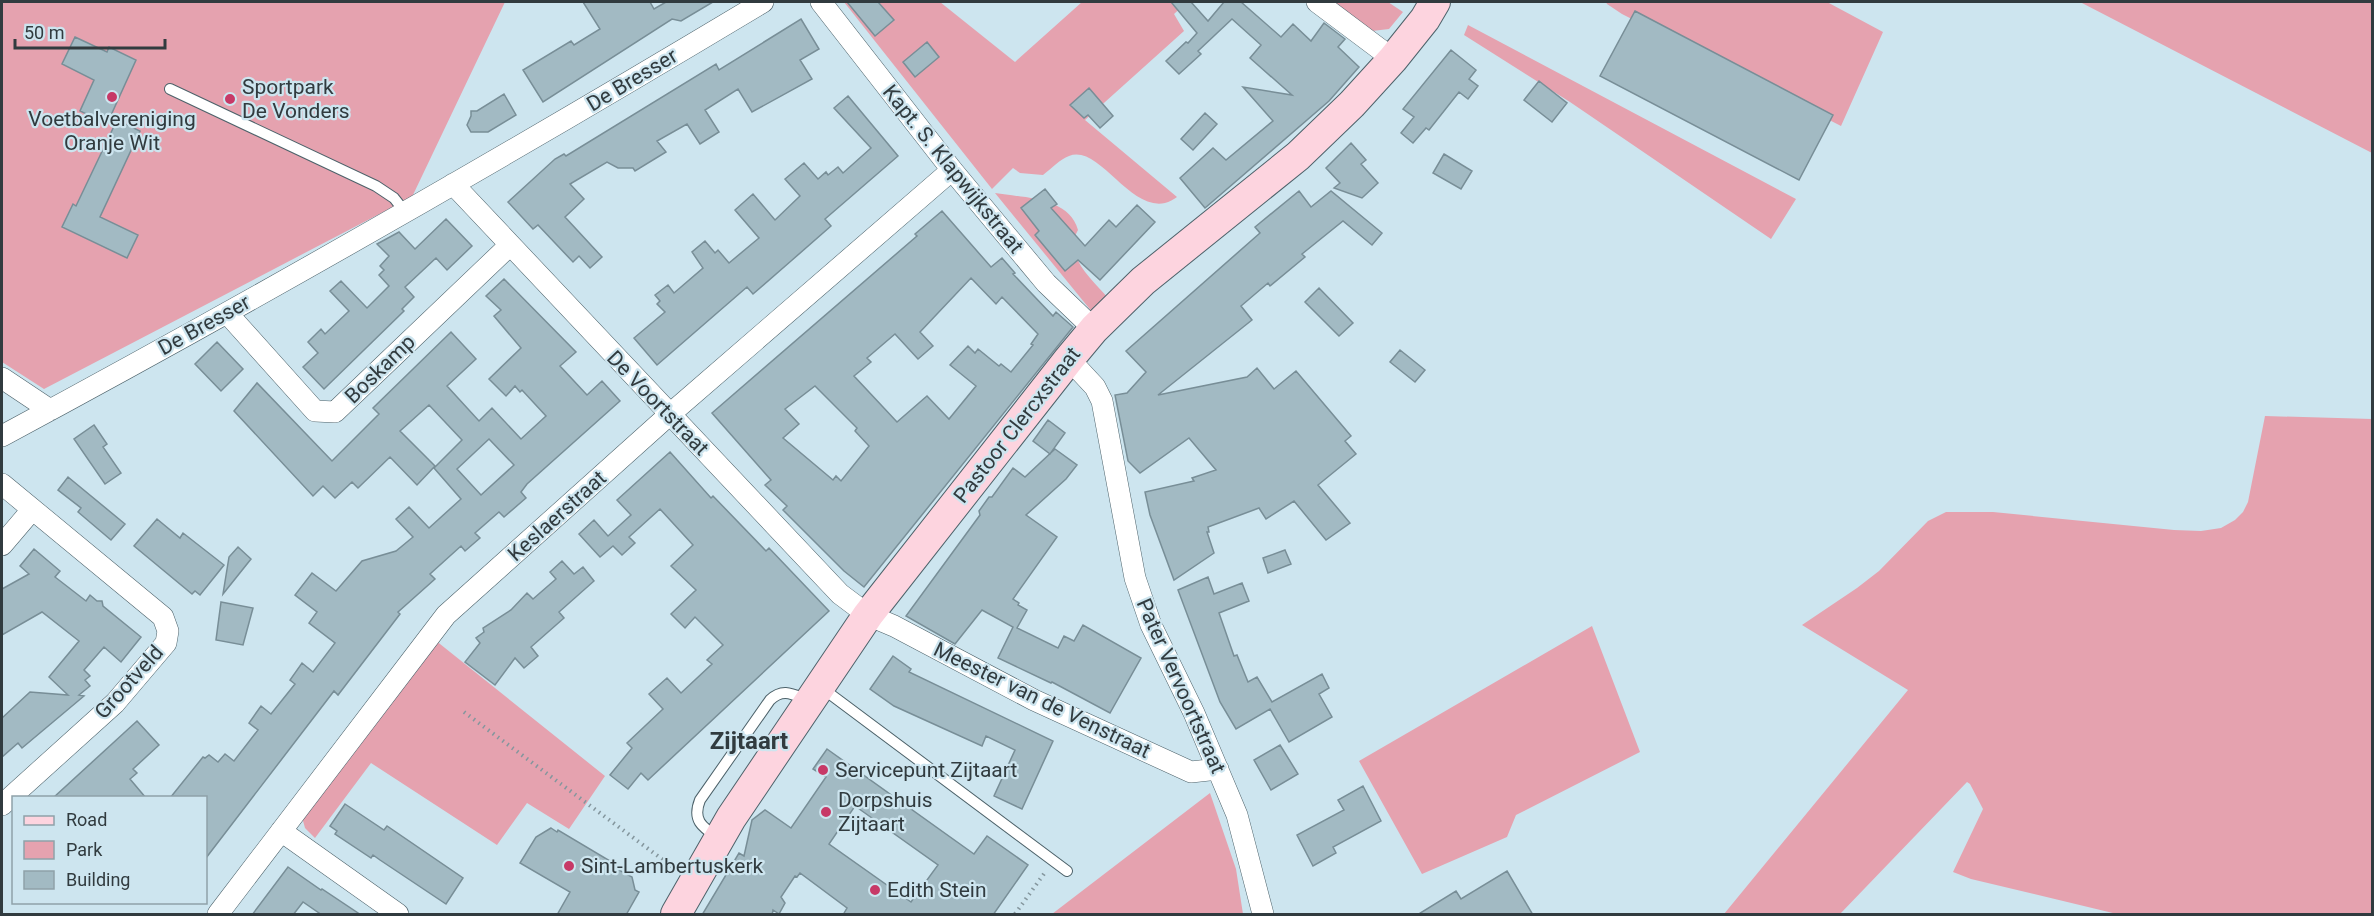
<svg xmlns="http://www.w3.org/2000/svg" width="2374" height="916" viewBox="0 0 2374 916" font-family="Roboto,sans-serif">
  <rect width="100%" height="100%" fill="#cde5ef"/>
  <path fill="#e5a2af" d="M2,2H505L412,197L44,389L2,362Z
    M844,2H940L1015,62L1082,2H1187L1174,14L1184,31L1085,120L1177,197C1174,199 1169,202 1165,203C1129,211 1099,144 1069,156C1060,159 1051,169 1043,175L1020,173L1013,168L992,189Z
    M1334,2H1388L1403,12L1389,29L1372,31Z
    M1606,2H1827L1883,32L1841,126L1622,14L1607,4Z
    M2080,2H2372V153Z
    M1468,25L1796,199L1771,239L1570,102L1464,35Z
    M995,193C1024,198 1069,197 1078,230C1063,256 1092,279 1108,298L1093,313Z
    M2265,416L2372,419V914H2117L1971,879L1953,872L1983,809L1970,784L1967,782L1840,914H1724L1908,690L1802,625L1857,588L1879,571L1928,521L1946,512H1993L2174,530L2201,531L2221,528L2235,520L2243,512L2248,502Z
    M1592,626L1640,752L1516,815L1507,837L1422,874L1359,761Z
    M435,640L605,776L569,829L527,803L497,845L371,763L315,838L305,828L302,817Z
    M1210,793L1236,869L1243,914H1052Z"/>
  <path fill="#a2bac3" stroke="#788e97" stroke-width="1.5" fill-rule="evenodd" d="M583,2H650L654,9L666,2H713L681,21L672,19L543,102L523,70L571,41L574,45L600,29Z
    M847,2H878L894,20L875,36Z
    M1171,2H1191L1208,21L1224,2H1241L1281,37L1293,24L1311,41L1324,23L1345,39L1338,47L1359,67L1329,101L1205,208L1180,178L1213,148L1226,160L1273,121L1243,87L1292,95L1250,58L1261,45L1232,19L1198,51L1201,54L1179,74L1166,61L1186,42L1188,43L1197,33Z
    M1635,11L1833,115L1799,180L1600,76Z
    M801,19L819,49L800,60L812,79L752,112L738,89L705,110L719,132L700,144L687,124L657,141L666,152L635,171L633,168H618L607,162L570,184L584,199L565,217L602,257L590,268L579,256L573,262L538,225L533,229L508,202L555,159L564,154L566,156L716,64L719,70Z
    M75,37L107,52L109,47L136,60L107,124L80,111L94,80L62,64Z
    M927,42L939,57L915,77L903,62Z
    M1451,50L1476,70L1469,79L1478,86L1468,99L1459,92L1429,130L1426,128L1413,143L1401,133L1414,117L1403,109Z
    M1539,81L1567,103L1552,122L1524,100Z
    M1089,88L1113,116L1100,128L1088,115L1084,118L1070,105Z
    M504,94L516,115L488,132H471L467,125L471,116V111H477Z
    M848,96L898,156L825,219L831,226L791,261L753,294L747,287L657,365L634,338L665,312L657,304L660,301L655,295L668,285L674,293L703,268L692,252L705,241L715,253L718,250L729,263L759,238L735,210L753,194L775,220L800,196L785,179L804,163L818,179L826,172L828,175L838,167L843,173L871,148L834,108Z
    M1205,113L1217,124L1193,150L1181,139Z
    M117,120L140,131L100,217L138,235L127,258L62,227L73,204L76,206Z
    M1351,143L1366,160L1361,164L1378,183L1362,198L1334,188L1340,183L1326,168Z
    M1444,154L1472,171L1461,189L1433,173Z
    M1045,189L1057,204L1051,208L1085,246L1109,220L1116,227L1137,205L1155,222L1100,280L1078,260L1065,271L1035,235L1039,231L1021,208Z
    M1299,191L1311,207L1331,191L1382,233L1372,245L1343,221L1302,254L1305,257L1270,286L1268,283L1241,306L1252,320L1158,395L1247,377L1257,368L1274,389L1296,371L1351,436L1345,441L1356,454L1318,485L1350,523L1326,540L1294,501L1266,519L1259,508L1208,527L1209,532H1207L1214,553L1174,580L1150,515L1145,492L1194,481L1192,478L1216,470L1189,438L1140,473L1128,461L1115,395L1127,393L1146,372L1126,351L1260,233L1255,227Z
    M942,211L991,267L1002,258L1015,273L1013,274L1053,316L1056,312L1073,327L864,587L844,571L783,510L787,506L765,485L771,480L712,413L917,236L915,234ZM971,278L996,304L1002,297L1038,334L1031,344L1033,345L1011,372L1001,364L999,366L978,349L975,353L968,346L950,365L976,386L949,419L927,396L897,422L854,376L871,362L867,358L895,334L918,359L933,346L920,332ZM815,386L857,428L855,431L869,446L841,481L836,476L833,480L783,438L799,424L785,409Z
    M446,219L472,246L447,270L436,258L405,287L414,297L402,309L404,311L324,389L303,367L318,353L308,342L321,329L325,334L349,311L330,291L341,281L367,308L389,286L379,275L384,270L380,266L389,256L377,244L399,232L415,249Z
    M504,279L576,352L560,366L587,395L602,381L620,401L527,484L521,492L526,498L504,517L499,512L475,533L480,538L465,551L461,546L430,574L435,579L398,612L400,614L338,695L334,691L206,858V798H170L203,757L205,758L209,755L218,762L225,754L234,761L258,730L249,723L261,706L271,714L295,684L290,680L302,663L313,672L335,643L309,623L317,612L295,595L312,573L336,591L362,561L396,551L413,537L396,519L409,507L429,528L461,499L434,468L462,440L429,405L400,431L435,466L417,485L390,457L358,488L352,482L335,498L323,486L313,496L234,411L257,383L332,461L379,414L373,408L451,332L476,359L447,386L479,421L492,408L521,439L546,416L522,390L520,392L515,386L506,396L489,379L521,348L494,316L501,310L486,296ZM489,439L514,465L481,495L457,469Z
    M1319,288L1353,323L1339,336L1305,302Z
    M217,342L243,369L221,391L195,364Z
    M1400,350L1425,370L1415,382L1390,362Z
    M1048,420L1065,433L1050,454L1033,441Z
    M94,425L107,444L103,447L121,473L105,484L74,439Z
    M1055,449L1077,465L1066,479L1026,515L1057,537L1013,599L1019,603L1018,605L1027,610L1017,628L1058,648L1064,636L1074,641L1083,625L1141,658L1110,713L1052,682L1051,683L998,658L1013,627L982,610L955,644L906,616L980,515L979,511L989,497H992L1013,468L1025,477Z
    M670,452L711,498L713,496L766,551L769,548L829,611L648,780L641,773L628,789L610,775L632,748L627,743L663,709L649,694L667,678L681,693L712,664L707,660L723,645L695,617L685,628L671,614L696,590L671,566L693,545L660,509L629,537L635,543L622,555L613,546L600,557L579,534L594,520L608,536L631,515L617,500Z
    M68,477L125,524L111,540L78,512L81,508L58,490Z
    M157,519L180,538L183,533L224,565L200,595L195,591L192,594L134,546Z
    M238,547L251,559L223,594L229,557Z
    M34,549L60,571L55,577L86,601L90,595L97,601H102L103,606L141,637L121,662L104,647L84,670L90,676L85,680L90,686L79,695L84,696L22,748L18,743L2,757V718L30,692L68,695L49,677L79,641L42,612L2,635V589L29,574L20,566Z
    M1285,550L1291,564L1268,573L1263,558Z
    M562,561L574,574L583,567L594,581L559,612L564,618L531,647L538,656L524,668L515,658L495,685L465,662L480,643L476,638L484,632L483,628L511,610L527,593L533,599L556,579L550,572Z
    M1208,577L1214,594L1242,583L1249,601L1219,613L1234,656L1237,655L1248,682L1257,677L1272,702L1322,674L1329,688L1319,694L1332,717L1289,742L1270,709L1236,729L1220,702L1178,590Z
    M221,602L253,608L243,645L216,640Z
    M893,656L911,669L909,672L1053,741L1022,809L994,796L1015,750L986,736L982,746L894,706L870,689Z
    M137,721L159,745L133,769L137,773L130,779L146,798H53Z
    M1280,745L1298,774L1271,790L1254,760Z
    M827,749L974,854L987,836L1028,865L993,915H843L847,908L800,873L797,877L795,876L781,897L785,903L779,914L773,910L772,915H702L739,853L744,856L752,820L765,810L791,828L826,777L813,769ZM855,806L938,865L911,902L829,844Z
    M1363,786L1381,821L1333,847L1336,853L1313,866L1297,835L1344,810L1338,800Z
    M345,804L384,830L387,826L463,878L446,904L380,860L373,855L371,858L335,834L337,831L330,826Z
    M551,828L557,832L558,830L610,861L608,864L632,877L635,890L639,892L626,915H557L570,892L520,863L536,837Z
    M288,867L321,890L322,889L361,915H322L303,902L293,915H252Z
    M1507,871L1533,915H1417L1456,891L1461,899Z"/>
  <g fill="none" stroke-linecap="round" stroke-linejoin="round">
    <defs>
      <path id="lane" d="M170,89L376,186L394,198L405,212
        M822,688L1067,871
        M717,837C702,827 692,820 700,800L770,700C783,688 792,694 807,700"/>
      <path id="street" d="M821,2L952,170L1046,283L1094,329
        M1317,2L1393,59
        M453,184L840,594L868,615L894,626L1034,700L1191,772L1218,769
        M227,313L315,411L335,412L509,246
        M1069,359L1095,387L1102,401L1135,578L1151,625L1194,713L1237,815L1263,914
        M2,378L50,410
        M2,436C259,298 513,152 763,2
        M2,484L163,617L168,631L166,643L115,703L2,805
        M2,545L31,511
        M281,831L398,914
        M218,914L446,615L669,415L952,170"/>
      <path id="secondary" d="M676,914L731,818L868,615L1069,359L1094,329L1143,281L1298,156L1352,104L1393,59L1425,19L1435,2"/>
    </defs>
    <use href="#lane" stroke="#4d626a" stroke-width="12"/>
    <use href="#street" stroke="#4d626a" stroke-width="22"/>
    <use href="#secondary" stroke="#4d626a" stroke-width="32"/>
    <path stroke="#84969d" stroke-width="4" stroke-dasharray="1.5 4.5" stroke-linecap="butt" d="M464,712L674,868
      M1015,914L1046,871"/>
    <use href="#lane" stroke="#fff" stroke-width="10"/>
    <use href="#street" stroke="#fff" stroke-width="21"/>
    <use href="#secondary" stroke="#fdd4df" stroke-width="30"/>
  </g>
  <g fill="#c73967" stroke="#cde5ef" stroke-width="2">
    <circle cx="112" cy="97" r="6"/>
    <circle cx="230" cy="99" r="6"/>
    <circle cx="823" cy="770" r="6"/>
    <circle cx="826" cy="812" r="6"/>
    <circle cx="569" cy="866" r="6"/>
    <circle cx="875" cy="890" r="6"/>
  </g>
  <g text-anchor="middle" stroke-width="4.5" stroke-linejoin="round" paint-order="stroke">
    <g font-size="21" fill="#313b3f" stroke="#cde5ef">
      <text transform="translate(632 80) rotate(-31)" y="7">De Bresser</text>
      <text transform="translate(953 169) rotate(51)" y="7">Kapt. S. Klapwijkstraat</text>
      <text transform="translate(204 325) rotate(-29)" y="7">De Bresser</text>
      <text transform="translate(380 369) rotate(-44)" y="7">Boskamp</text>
      <text transform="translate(658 403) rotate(46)" y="7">De Voortstraat</text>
      <text transform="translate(1017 425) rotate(-52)" y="7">Pastoor Clercxstraat</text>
      <text transform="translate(557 516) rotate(-42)" y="7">Keslaerstraat</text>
      <text transform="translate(129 682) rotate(-48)" y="7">Grootveld</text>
      <text transform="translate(1181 686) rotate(66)" y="7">Pater Vervoortstraat</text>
      <text transform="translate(1042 700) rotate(26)" y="7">Meester van de Venstraat</text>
    </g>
    <g font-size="21" fill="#313b3f" stroke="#cde5ef" text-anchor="start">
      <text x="242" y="94">Sportpark<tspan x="242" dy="24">De Vonders</tspan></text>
      <text x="112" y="126" text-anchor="middle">Voetbalvereniging<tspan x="112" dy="24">Oranje Wit</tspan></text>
      <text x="835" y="777">Servicepunt Zijtaart</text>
      <text x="838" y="807">Dorpshuis<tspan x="838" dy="24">Zijtaart</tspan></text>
      <text x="581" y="873">Sint-Lambertuskerk</text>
      <text x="887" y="897">Edith Stein</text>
    </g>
    <g font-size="24" font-weight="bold" fill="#313b3f" stroke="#cde5ef">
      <text x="749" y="749">Zijtaart</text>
    </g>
  </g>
  <rect width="2374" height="916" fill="none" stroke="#313b3f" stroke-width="6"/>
  <rect x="12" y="796" width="195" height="108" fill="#cde5ef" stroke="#8fa1a9" stroke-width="1.5"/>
  <rect x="24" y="816" width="30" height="9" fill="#fdd4df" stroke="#8fa1a9" stroke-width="1.5"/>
  <text x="66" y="826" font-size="18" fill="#313b3f">Road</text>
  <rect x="24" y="841" width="30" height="18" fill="#e5a2af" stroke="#8fa1a9" stroke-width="1.5"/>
  <text x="66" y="856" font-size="18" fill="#313b3f">Park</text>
  <rect x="24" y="871" width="30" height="18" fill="#a2bac3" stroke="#8fa1a9" stroke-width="1.5"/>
  <text x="66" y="886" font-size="18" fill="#313b3f">Building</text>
  <path d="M15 39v9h150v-9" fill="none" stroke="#313b3f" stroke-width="3"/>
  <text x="24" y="39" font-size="18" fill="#313b3f" stroke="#cde5ef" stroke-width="4.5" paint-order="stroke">50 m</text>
</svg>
